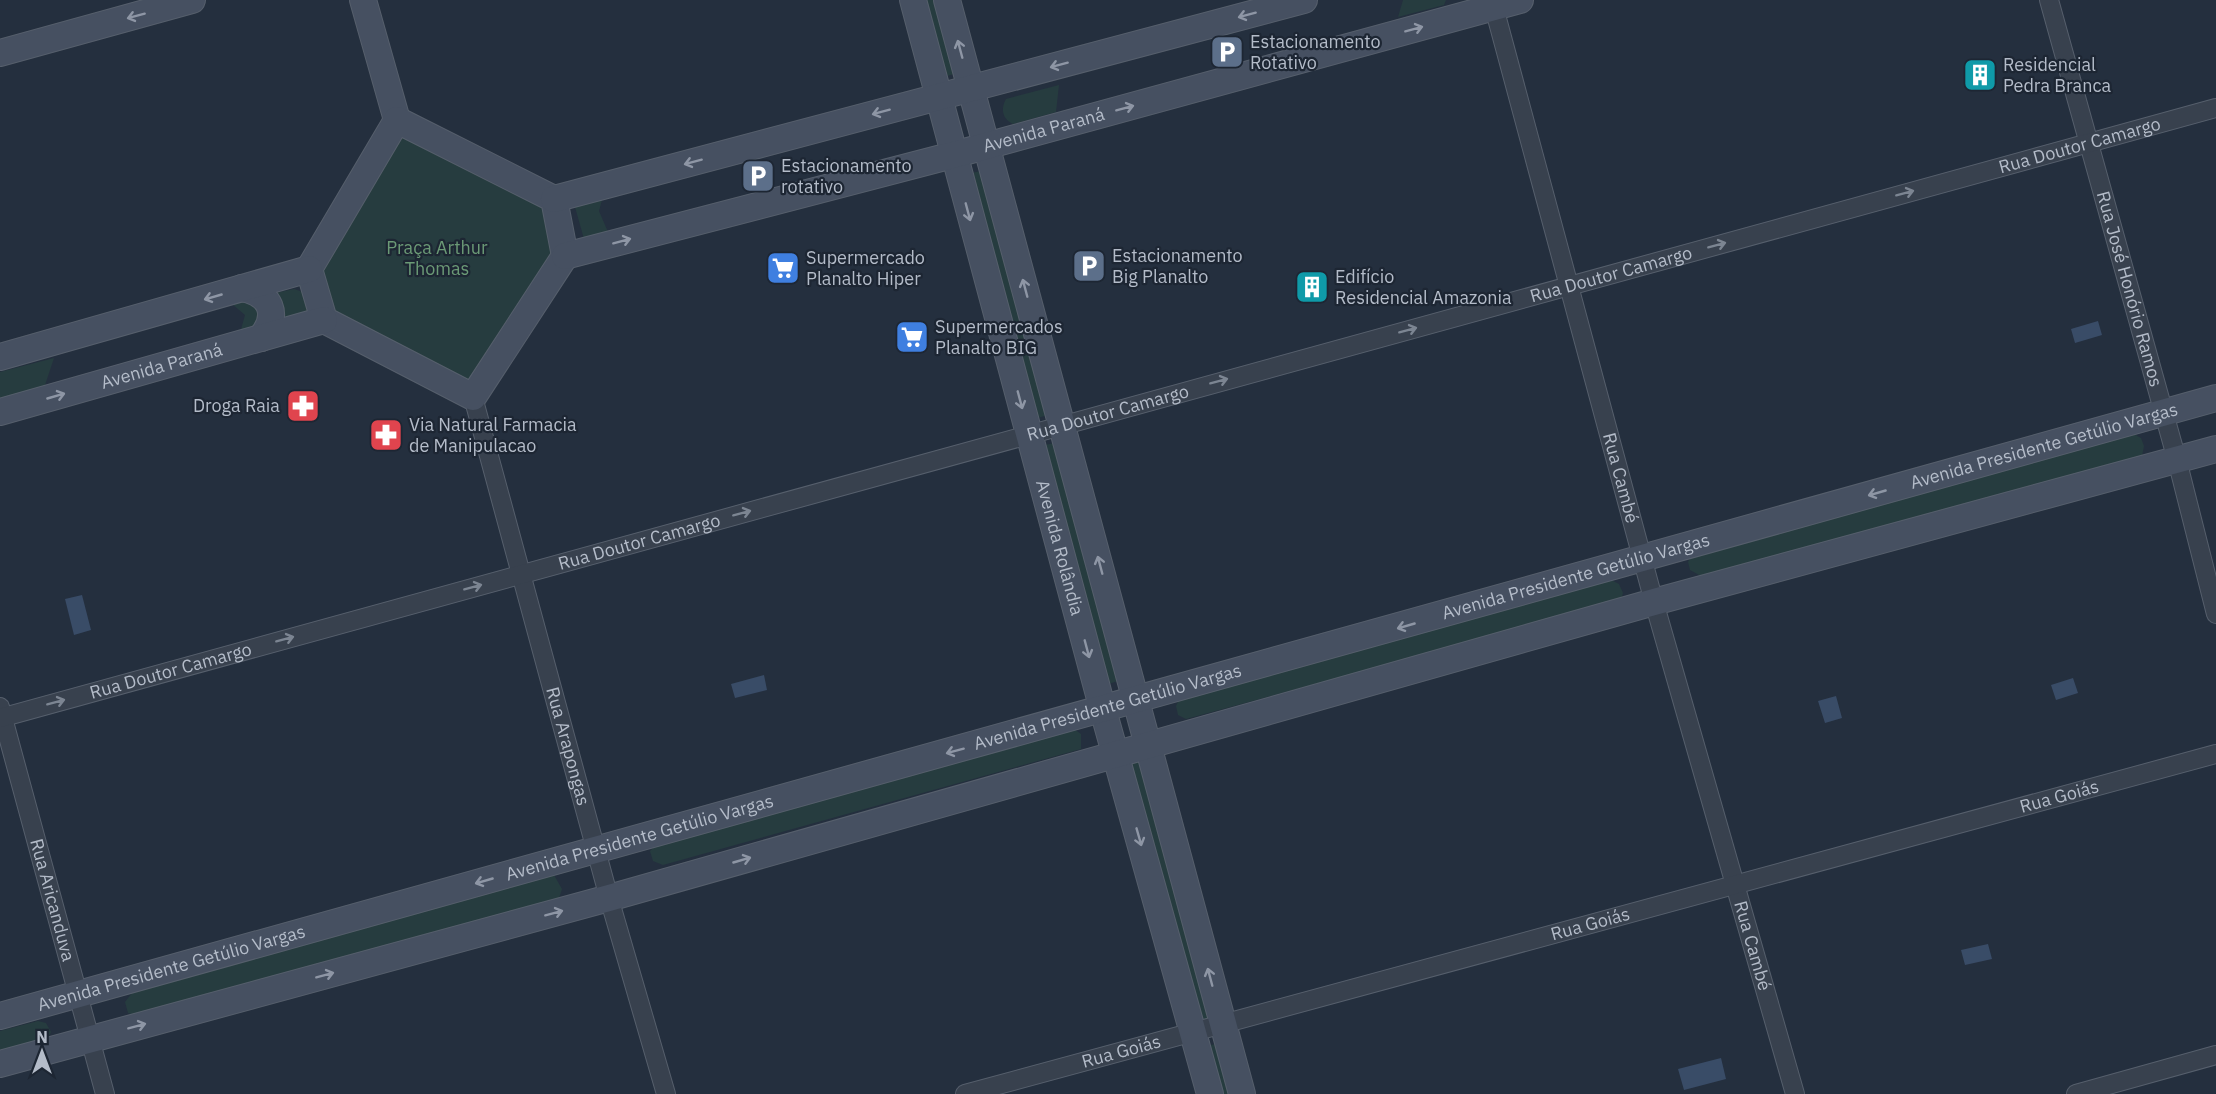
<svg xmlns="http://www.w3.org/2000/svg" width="2216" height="1094" viewBox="0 0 2216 1094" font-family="'IBM Plex Sans',sans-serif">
  <rect width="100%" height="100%" fill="#242f3e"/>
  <path fill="#263c3f" d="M919,0H937L957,73L941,78Z
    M1403,0H1446L1444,5L1398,17Z
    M1059,85L1056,112L1013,124C1003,119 1000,110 1006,99Z
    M397,120L554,199L565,256L473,397L324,320L309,269Z
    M981,171L1048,415L1034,419L967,174Z
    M602,200L599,211L608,232L584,239L575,207Z
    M294,289L306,293L309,313L278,324L270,294Z
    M251,298L257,300L260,327L240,333L245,315L232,304Z
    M54,358L43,391L6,400L0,398V372Z
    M2134,434L2141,438L2144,446L2142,456L1701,576L1690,570L1688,562L1693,553Z
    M1054,443L1118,681L1105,685L1041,446Z
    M1611,580L1619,584L1623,593L1620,602L1186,719L1178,715L1176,706L1180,698Z
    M1074,729L1081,734V749L663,865L653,861L650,851L657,844Z
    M1140,760L1208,1019L1197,1022L1128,763Z
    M554,875L562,889L559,898L139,1016L128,1013L125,1002L132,993Z
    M38,1021L46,1023L51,1032L47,1040L0,1052V1031Z
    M1215,1044L1230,1094H1217L1203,1047Z"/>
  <path fill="#394c67" d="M2098,321L2102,335L2075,343L2071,329Z
    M82,595L91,630L74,635L65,599Z
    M764,675L767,690L735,698L731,684Z
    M2073,678L2078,693L2056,700L2051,685Z
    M1836,696L1842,718L1825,723L1818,701Z
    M1988,944L1992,959L1965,965L1961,950Z
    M1721,1058L1726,1079L1684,1090L1678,1069Z"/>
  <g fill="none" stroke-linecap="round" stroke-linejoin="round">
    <defs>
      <g id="street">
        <path id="s1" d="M1492,0L1654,602L1795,1094"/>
        <path id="s2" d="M2049,0L2177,460L2216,614"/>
        <path id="s3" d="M473,397L609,898L666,1094"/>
        <path id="s4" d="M0,707L105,1094"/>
        <path id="s5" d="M0,718L2216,108"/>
        <path id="s6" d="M965,1094L2216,754"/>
        <path d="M2076,1094L2216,1055"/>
      </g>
      <g id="secondary">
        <path d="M363,0L397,120"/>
        <path id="s7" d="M913,0L1103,710L1210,1094"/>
        <path d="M947,0L1242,1094"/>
        <path d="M0,53L192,0"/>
        <path d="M397,120L554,199L565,256L473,397L324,320L309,269Z"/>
        <path d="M554,199L1304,0"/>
        <path id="s8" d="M565,256L953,155L1520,0"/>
        <path d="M242,288C271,294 280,314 261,338"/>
        <path d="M0,357L309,269"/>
        <path id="s9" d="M0,412L324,320"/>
        <path id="s10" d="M0,1016L2216,398"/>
        <path d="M0,1064L609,898L1654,602L2216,449"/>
      </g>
    </defs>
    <use href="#street" stroke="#565f6c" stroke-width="20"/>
    <use href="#secondary" stroke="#565f6c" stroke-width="28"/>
    <use href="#street" stroke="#38414e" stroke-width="18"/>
    <use href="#secondary" stroke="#465061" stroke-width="26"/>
  </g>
  <defs><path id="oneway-shaft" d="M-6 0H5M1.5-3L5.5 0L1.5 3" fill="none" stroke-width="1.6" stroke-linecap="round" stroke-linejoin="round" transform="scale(1.5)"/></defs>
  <g stroke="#8e96a5">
    <use href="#oneway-shaft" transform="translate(1247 15) rotate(165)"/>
    <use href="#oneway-shaft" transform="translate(136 16) rotate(165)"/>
    <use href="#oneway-shaft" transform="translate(1414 29) rotate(-15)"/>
    <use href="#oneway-shaft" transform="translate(960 49) rotate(-105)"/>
    <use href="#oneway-shaft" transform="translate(1059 65) rotate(165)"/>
    <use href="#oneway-shaft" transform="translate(1125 108) rotate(-15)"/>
    <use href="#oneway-shaft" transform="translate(881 112) rotate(165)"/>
    <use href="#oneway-shaft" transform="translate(693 162) rotate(165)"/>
    <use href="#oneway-shaft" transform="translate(968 212) rotate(75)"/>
    <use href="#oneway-shaft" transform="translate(622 241) rotate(-15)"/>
    <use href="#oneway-shaft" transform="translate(1025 288) rotate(-105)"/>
    <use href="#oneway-shaft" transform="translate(213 297) rotate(164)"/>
    <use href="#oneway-shaft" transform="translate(56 396) rotate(-16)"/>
    <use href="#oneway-shaft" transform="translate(1020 400) rotate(75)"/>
    <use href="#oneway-shaft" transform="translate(1877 493) rotate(164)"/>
    <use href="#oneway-shaft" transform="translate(1100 565) rotate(-105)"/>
    <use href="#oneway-shaft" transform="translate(1406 626) rotate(164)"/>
    <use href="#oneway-shaft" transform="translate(1087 649) rotate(75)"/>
    <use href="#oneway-shaft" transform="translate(955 751) rotate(165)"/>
    <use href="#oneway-shaft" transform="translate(1139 837) rotate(74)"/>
    <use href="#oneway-shaft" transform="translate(742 860) rotate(-16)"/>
    <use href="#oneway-shaft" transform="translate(484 881) rotate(164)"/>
    <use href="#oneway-shaft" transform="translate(554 913) rotate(-15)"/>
    <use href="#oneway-shaft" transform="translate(325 975) rotate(-15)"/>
    <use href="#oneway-shaft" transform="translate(1210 977) rotate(-105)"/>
    <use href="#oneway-shaft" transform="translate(137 1026) rotate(-15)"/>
  </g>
  <g stroke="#7c8592">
    <use href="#oneway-shaft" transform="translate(1905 193) rotate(-15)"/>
    <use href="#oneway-shaft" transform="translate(1717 245) rotate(-15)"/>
    <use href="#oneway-shaft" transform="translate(1408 330) rotate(-15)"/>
    <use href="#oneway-shaft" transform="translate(1219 381) rotate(-15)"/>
    <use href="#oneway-shaft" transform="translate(742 513) rotate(-15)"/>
    <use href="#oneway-shaft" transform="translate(473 587) rotate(-15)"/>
    <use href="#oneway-shaft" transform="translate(285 639) rotate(-15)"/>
    <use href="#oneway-shaft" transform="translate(56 702) rotate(-15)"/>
  </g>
  <defs>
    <symbol id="parking-square" viewBox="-11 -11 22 22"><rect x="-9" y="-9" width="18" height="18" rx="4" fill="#5c6f8a" stroke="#1d2633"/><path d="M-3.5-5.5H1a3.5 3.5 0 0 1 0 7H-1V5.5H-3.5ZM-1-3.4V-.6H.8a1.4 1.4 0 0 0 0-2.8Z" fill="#fff"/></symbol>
    <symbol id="building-square" viewBox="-11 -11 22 22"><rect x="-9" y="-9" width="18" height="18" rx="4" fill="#0f9aa8" stroke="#1d2633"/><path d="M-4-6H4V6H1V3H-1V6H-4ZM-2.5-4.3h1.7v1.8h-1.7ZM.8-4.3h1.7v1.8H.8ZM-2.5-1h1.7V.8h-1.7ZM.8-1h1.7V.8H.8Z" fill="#fff"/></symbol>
    <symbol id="supermarket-square" viewBox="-11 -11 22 22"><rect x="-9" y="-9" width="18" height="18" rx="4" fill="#3f7fe0" stroke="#1d2633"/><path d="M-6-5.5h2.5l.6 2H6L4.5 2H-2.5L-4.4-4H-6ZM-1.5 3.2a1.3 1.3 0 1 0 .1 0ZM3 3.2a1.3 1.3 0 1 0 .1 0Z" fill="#fff"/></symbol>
    <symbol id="pharmacy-square" viewBox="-11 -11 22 22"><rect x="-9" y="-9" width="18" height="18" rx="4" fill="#e0444e" stroke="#1d2633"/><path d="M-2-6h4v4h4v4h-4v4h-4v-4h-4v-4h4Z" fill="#fff"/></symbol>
  </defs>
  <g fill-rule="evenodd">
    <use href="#parking-square" x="1208" y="33" width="38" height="38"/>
    <use href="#building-square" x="1961" y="56" width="38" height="38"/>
    <use href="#parking-square" x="739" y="157" width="38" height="38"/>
    <use href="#parking-square" x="1070" y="247" width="38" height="38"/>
    <use href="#supermarket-square" x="764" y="249" width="38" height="38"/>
    <use href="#building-square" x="1293" y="268" width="38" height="38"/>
    <use href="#supermarket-square" x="893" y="318" width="38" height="38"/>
    <use href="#pharmacy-square" x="284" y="387" width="38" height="38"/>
    <use href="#pharmacy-square" x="367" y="416" width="38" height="38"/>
  </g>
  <g text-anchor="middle" stroke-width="4.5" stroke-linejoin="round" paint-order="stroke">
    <g font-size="18" fill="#b4bcc9" stroke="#1d2633" text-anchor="start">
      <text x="1250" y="48">Estacionamento<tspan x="1250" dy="21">Rotativo</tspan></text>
      <text x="2003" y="71">Residencial<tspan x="2003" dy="21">Pedra Branca</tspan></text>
      <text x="781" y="172">Estacionamento<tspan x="781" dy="21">rotativo</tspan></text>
      <text x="1112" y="262">Estacionamento<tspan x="1112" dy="21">Big Planalto</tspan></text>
      <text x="806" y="264">Supermercado<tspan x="806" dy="21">Planalto Hiper</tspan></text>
      <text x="1335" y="283">Edifício<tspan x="1335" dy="21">Residencial Amazonia</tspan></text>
      <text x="935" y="333">Supermercados<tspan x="935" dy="21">Planalto BIG</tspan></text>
      <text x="280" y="412" text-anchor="end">Droga Raia</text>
      <text x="409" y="431">Via Natural Farmacia<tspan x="409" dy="21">de Manipulacao</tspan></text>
    </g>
    <g font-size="18" fill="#b4bcc9" stroke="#1d2633">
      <text dy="6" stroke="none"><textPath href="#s8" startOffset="495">Avenida Paraná</textPath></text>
      <text dy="6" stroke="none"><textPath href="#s5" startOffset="2157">Rua Doutor Camargo</textPath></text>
      <text dy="6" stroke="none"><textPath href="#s5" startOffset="1671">Rua Doutor Camargo</textPath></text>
      <text dy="6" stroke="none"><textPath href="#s2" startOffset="300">Rua José Honório Ramos</textPath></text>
      <text dy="6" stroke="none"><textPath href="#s9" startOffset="168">Avenida Paraná</textPath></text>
      <text dy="6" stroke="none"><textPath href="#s5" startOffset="1149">Rua Doutor Camargo</textPath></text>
      <text dy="6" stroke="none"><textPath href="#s10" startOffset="2122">Avenida Presidente Getúlio Vargas</textPath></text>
      <text dy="6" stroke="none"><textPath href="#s1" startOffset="495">Rua Cambé</textPath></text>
      <text dy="6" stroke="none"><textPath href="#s5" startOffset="663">Rua Doutor Camargo</textPath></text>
      <text dy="6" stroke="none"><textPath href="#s7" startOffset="567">Avenida Rolândia</textPath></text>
      <text dy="6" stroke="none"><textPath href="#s10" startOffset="1636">Avenida Presidente Getúlio Vargas</textPath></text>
      <text dy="6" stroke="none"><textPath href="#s5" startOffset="177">Rua Doutor Camargo</textPath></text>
      <text dy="6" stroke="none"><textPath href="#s10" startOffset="1150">Avenida Presidente Getúlio Vargas</textPath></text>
      <text dy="6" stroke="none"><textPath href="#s3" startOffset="362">Rua Arapongas</textPath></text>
      <text dy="6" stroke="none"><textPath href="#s6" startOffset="1134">Rua Goiás</textPath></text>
      <text dy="6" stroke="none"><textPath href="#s10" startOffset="664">Avenida Presidente Getúlio Vargas</textPath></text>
      <text dy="6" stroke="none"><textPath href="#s4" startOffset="200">Rua Aricanduva</textPath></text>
      <text dy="6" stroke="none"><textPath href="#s6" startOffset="648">Rua Goiás</textPath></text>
      <text dy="6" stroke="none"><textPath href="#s1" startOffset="981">Rua Cambé</textPath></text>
      <text dy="6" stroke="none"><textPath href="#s10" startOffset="178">Avenida Presidente Getúlio Vargas</textPath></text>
      <text dy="6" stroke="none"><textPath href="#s6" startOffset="162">Rua Goiás</textPath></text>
    </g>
    <g font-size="18" fill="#6b9a76" stroke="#1d2633">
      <text x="437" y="254">Praça Arthur<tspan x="437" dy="21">Thomas</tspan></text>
    </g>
  </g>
  <g transform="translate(42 1052)" stroke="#1d2633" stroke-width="4.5" paint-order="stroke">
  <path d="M0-4.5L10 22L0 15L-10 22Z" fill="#b4bcc9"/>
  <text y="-9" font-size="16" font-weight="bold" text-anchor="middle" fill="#b4bcc9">N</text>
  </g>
</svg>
